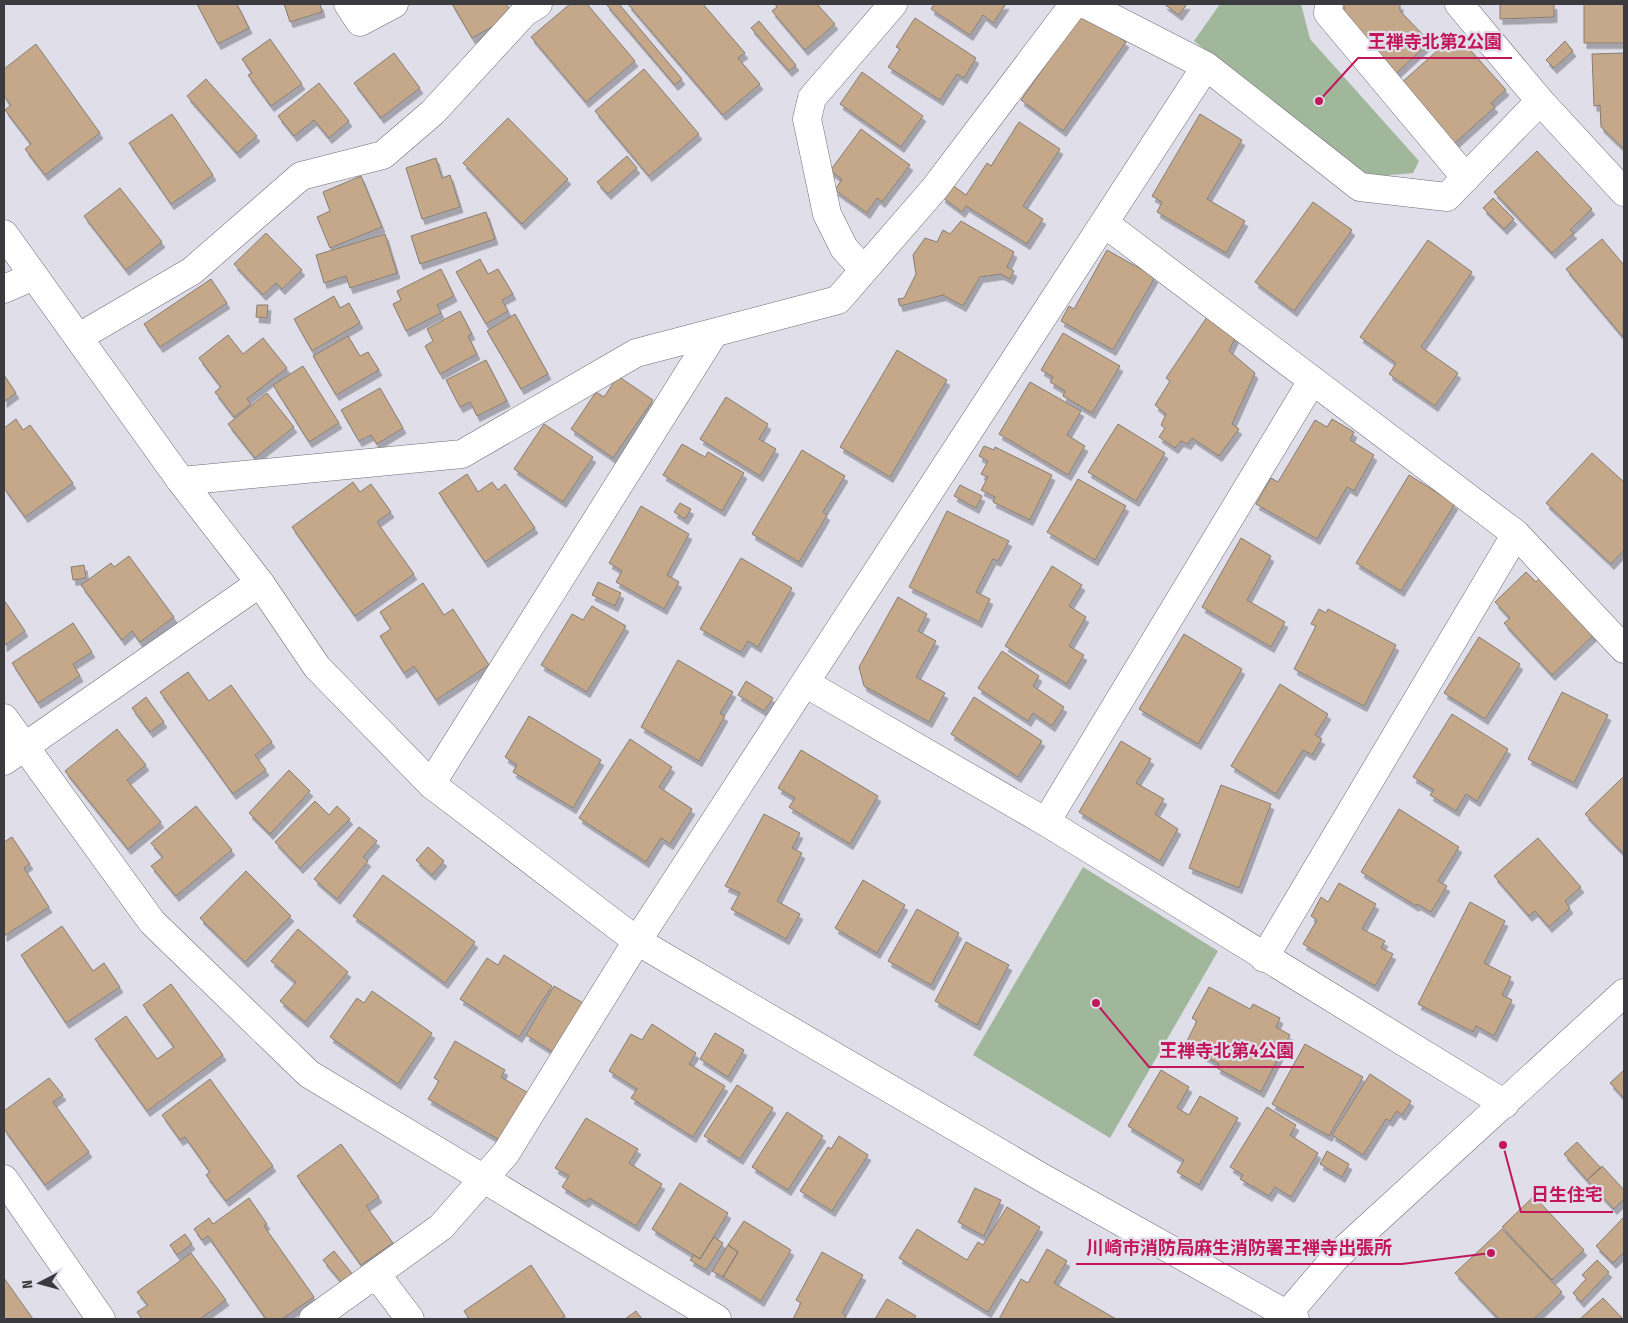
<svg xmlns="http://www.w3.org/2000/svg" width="1628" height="1323" viewBox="0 0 1628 1323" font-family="'Fira Sans Condensed','Noto Sans JP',sans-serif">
  <defs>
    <filter id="shadow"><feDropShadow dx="3" dy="5.5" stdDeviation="0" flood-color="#0004"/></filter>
  </defs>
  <rect width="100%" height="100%" fill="#dfdee9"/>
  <path fill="#a0b79b" d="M1220,4H1301L1310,39L1419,161L1413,173L1370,177L1194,41Z
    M1083,867L1218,951L1110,1138L973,1055Z"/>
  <path fill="#c5a88a" stroke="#857d74" filter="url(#shadow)" d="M197,4H237L249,28L218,44Z
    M284,4H320L322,12L290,22Z
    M452,4H506L513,15L472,38Z
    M570,4H587L635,61L586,102L531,37Z
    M606,4H619L682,79L675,85Z
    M628,4H703L745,53L738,58L760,84L723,115Z
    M775,4H817L835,24L805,50L772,11L777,7Z
    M934,4H1006L993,23L983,15L970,35L931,9Z
    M1164,4H1187L1179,15Z
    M1344,4H1400V11L1430,42L1390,79L1344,30Z
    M1500,4H1554V17L1500,19Z
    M1584,4H1624V43H1584Z
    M1083,12L1126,42L1063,131L1021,100Z
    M915,18L976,58L964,78L957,74L940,100L888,67L900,49L896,47Z
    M759,21L796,65L789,71L751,28Z
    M1456,34L1506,90L1491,103L1495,107L1454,144L1400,84Z
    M270,39L302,84L271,106L248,75L252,73L242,59Z
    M1565,41L1573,51L1554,68L1546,60Z
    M36,44L100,133L45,175L25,149L31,144L5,110L11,105L4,96V69Z
    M394,53L420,88L381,118L354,83Z
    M1624,53V149L1601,127L1600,105L1594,106L1592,54Z
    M644,69L699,134L649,176L595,111Z
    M862,72L923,116L901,147L840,104Z
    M206,79L257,136L237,153L187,96Z
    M319,83L349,121L329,138L314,120L294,136L278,116Z
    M172,114L213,175L171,204L129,143Z
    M1200,114L1242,140L1207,199L1245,221L1226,253L1157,212L1162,202L1152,196Z
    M508,118L568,179L522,224L463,163Z
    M1019,122L1060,149L1023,206L1043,219L1027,244L966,206L962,212L942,197L951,184L966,195L987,163L991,166Z
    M861,129L910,165L882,202L877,198L867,213L835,190L842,179L830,171Z
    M1537,151L1592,209L1570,230L1574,233L1552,253L1494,192Z
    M627,156L637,168L608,194L597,182Z
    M436,158L442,178L450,175L460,207L422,219L406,168Z
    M361,176L382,227L330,248L317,217L330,211L323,192Z
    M120,188L162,242L126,270L84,216Z
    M1493,198L1514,219L1504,229L1483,208Z
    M1313,202L1352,230L1294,311L1255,282Z
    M486,212L495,239L420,264L411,236Z
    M961,221L1014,252L1007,267L1014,271L1010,279L1001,274L980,277L963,306L943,295L900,306L898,299L904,298L916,274L913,255L925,238L937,242L943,230L950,234Z
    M266,233L302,270L282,289L276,283L263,295L234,264Z
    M385,234L397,273L350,288L346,276L324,283L316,255Z
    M1602,239L1624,265L1623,337L1566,269Z
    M1428,240L1472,272L1421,347L1458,373L1435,406L1389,374L1396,363L1360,337Z
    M1107,250L1155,277L1113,350L1061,321L1069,306L1074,309Z
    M480,259L488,274L498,269L513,294L502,300L508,311L486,324L456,272Z
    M441,269L454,296L437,305L441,313L406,331L393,304L401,300L397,291Z
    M211,279L227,303L160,347L144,324Z
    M334,296L340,308L349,303L360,323L312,351L294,319Z
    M257,305H268L267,318L256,317Z
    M460,311L472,334L468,336L477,354L440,374L425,346L433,341L427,329Z
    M515,314L548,374L521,389L487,331Z
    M1207,317L1238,332L1229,351L1255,373L1232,424L1239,429L1219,456L1192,438L1188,444L1181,441L1175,448L1159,437L1165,428L1161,425L1166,414L1155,405L1170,381L1166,378Z
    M1063,333L1120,366L1092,413L1063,396L1065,391L1050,382L1053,377L1041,370Z
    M228,335L243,354L263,338L287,368L247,399L251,404L234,417L215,392L221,387L199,358Z
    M348,336L360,356L368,352L379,370L336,395L313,356Z
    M897,350L947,380L890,477L840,447Z
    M486,360L507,401L477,416L470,402L460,407L446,380Z
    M303,366L339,423L309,442L273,385Z
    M4,375L16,393L4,402Z
    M618,376L653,400L613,458L571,429L596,392L604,397Z
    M1030,382L1081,411L1067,435L1085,446L1068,475L999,434Z
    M380,388L403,428L377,444L371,435L359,441L341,410Z
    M267,393L294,427L255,458L228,424Z
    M726,397L768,424L759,439L776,449L760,476L700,439Z
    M16,419L23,430L30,425L73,483L25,517L4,488V428Z
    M1332,419L1354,432L1350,440L1374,455L1354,491L1347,487L1317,539L1256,504L1271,478L1278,482L1315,420L1327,427Z
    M544,424L593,457L563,502L514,469Z
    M1118,424L1165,453L1136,501L1088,472Z
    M682,444L705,457L708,452L744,473L722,511L663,475Z
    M984,446L994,450L995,447L1052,475L1030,520L993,502L995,497L981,490L988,477L981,474L988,461L979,456Z
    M802,450L845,476L823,512L827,515L799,562L752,534Z
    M1592,453L1624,482V550L1611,564L1546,503Z
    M467,474L478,492L492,482L498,490L505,484L535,528L485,562L439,493Z
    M1409,475L1455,504L1401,591L1356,563Z
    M1078,479L1126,506L1095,560L1047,532Z
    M353,482L360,492L371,484L391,512L377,522L414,574L355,616L292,527Z
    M960,485L982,496L976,508L954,496Z
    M680,503L691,509L685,519L674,512Z
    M641,506L689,534L667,575L679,582L664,609L616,582L622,571L609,563Z
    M947,511L1009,541L998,561L993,559L976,592L990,599L979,622L909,587Z
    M1241,538L1271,556L1247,600L1285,622L1271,647L1202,607Z
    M129,556L174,617L140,642L132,631L122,640L81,585L111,563L114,567Z
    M741,558L792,588L758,647L748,641L741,652L700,629Z
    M84,565L86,578L73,580L71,567Z
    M1052,566L1082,585L1069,606L1086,617L1069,646L1084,655L1067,684L1005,646Z
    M1526,572L1536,582L1544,573L1598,631L1552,675L1504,623L1510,618L1495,602Z
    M598,582L621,593L615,606L592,595Z
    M423,583L444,615L453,609L489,665L436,700L414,666L404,673L380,636L391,629L380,612Z
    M898,597L927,614L918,631L936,641L916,677L945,693L929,722L864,686L859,667Z
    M4,600L25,631L4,646Z
    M592,606L626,626L587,692L541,665L572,614L583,620Z
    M1319,609L1326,613L1328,609L1396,645L1364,706L1294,669L1316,626L1311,624Z
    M73,623L92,652L73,664L80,676L38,703L12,663Z
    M1184,634L1242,669L1198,744L1139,709Z
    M1479,637L1520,664L1485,719L1444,693Z
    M1002,651L1039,676L1033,686L1064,707L1052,726L1033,713L1028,721L978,688Z
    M678,660L733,692L720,713L725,716L699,761L641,727Z
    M188,672L209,701L231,685L272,742L255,755L266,770L233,794L160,692Z
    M746,681L773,698L764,711L738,695Z
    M1280,684L1328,714L1315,735L1322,739L1312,755L1303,750L1276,794L1231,766Z
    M1562,692L1608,715L1574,783L1528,759Z
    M146,697L164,722L150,732L132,708Z
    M974,697L1042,741L1018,777L951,734Z
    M1452,714L1508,749L1477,801L1466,794L1456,811L1430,795L1434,790L1413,777Z
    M529,716L601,760L573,808L513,772L517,765L505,757Z
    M117,729L146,765L127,780L161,822L128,849L65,771Z
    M630,739L672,767L659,787L692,809L670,844L661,838L646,862L579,818Z
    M1121,741L1151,759L1136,783L1164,799L1155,814L1178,829L1160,861L1079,812Z
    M801,750L878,796L850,844L789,807L795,798L778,788Z
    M289,770L310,791L270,834L249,813Z
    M1624,776V850L1622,852L1585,814Z
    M1221,785L1271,804L1239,888L1189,868Z
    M315,801L329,815L337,806L350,819L300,868L275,842Z
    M196,806L232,850L176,896L151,866L163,857L151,843Z
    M1399,809L1459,847L1438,881L1447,886L1431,912L1417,904L1416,906L1361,872Z
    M764,814L800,833L792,848L802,853L777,901L800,914L786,939L731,909L740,893L725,886Z
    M359,827L377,841L363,857L368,861L337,899L314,879Z
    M12,837L30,864L24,868L49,907L4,936V842Z
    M1538,838L1581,887L1565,901L1570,908L1549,927L1535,911L1529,916L1494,876Z
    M428,847L444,861L432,875L416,860Z
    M246,871L291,916L245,962L200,918Z
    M383,875L475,942L445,983L353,916Z
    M863,880L905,905L877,953L835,928Z
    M1339,883L1376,904L1362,929L1385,941L1381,948L1393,954L1375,986L1303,944L1317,920L1311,916L1321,897L1328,902Z
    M1470,902L1505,921L1484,963L1511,977L1502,995L1512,1000L1494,1036L1476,1026L1473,1032L1418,1004Z
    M917,909L959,933L931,985L888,961Z
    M62,926L93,971L104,963L120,987L66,1023L21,955Z
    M298,929L348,972L305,1022L280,1001L296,982L271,961Z
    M966,942L1009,965L977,1025L935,1001Z
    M504,955L552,986L519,1037L460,999L487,958L498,965Z
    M171,984L223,1055L147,1111L95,1039L126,1016L157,1059L174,1047L143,1005Z
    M554,986L590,1007L561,1057L526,1035Z
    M1209,987L1250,1009L1253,1004L1280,1018L1276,1027L1290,1035L1261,1092L1217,1068L1219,1064L1185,1045L1197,1021L1192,1018Z
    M372,991L432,1033L398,1084L330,1037L357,998L364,1003Z
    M652,1024L696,1053L689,1064L725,1086L693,1137L631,1098L637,1089L609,1071L631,1034L642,1040Z
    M715,1033L744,1050L728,1077L700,1059Z
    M455,1041L505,1070L501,1077L530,1094L503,1142L428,1099L439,1081L434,1078Z
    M1305,1044L1363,1077L1329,1136L1272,1104Z
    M1161,1070L1189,1087L1177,1108L1189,1115L1200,1096L1238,1118L1199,1185L1177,1172L1184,1160L1128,1126Z
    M1624,1070V1098L1610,1083Z
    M1370,1074L1411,1101L1402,1115L1397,1111L1390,1121L1386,1119L1363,1155L1332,1135Z
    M49,1078L63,1095L53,1102L89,1152L45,1185L4,1129V1111Z
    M210,1079L273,1166L226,1201L206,1175L210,1172L185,1137L180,1140L162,1115Z
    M737,1085L773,1108L740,1159L704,1136Z
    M1267,1107L1296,1125L1290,1135L1318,1153L1291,1197L1275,1187L1269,1196L1240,1179L1243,1175L1230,1167Z
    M787,1112L823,1136L788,1190L752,1167Z
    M586,1118L638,1149L629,1163L662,1184L636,1226L589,1198L586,1202L562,1187L569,1176L555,1168Z
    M839,1136L868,1155L832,1211L800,1191L828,1147L831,1149Z
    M1577,1142L1601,1168L1587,1180L1564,1154Z
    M341,1144L379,1197L366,1206L393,1243L361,1265L297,1176Z
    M1327,1151L1349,1164L1342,1177L1320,1164Z
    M1602,1166L1624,1190V1199L1614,1209L1587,1180Z
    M680,1183L728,1213L700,1259L652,1229Z
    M975,1188L1001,1200L984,1236L958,1222Z
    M1534,1196L1584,1250L1552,1280L1502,1227Z
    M249,1198L267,1224L264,1226L314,1297L282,1319H266L208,1236L202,1240L194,1229L209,1218L213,1224Z
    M1007,1207L1040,1227L988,1312L899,1258L917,1229L967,1260L978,1242L983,1245Z
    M1624,1217V1252L1613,1263L1596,1246Z
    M744,1221L791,1250L761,1301L723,1277L738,1252L728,1245Z
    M1502,1229L1562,1292L1534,1319H1499L1455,1273Z
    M185,1234L192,1244L177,1255L170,1245Z
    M714,1237L723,1243L706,1270L690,1260L694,1255L700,1259Z
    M728,1245L738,1252L723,1277L712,1271Z
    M1047,1249L1067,1261L1054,1283L1116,1319H999L1021,1279L1028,1283Z
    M334,1251L354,1276L343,1284L323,1260Z
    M822,1252L863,1275L842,1313L846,1316L844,1319H793L801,1303L796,1300Z
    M191,1253L226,1300L200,1319H142L137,1312L148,1305L137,1292Z
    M1597,1260L1609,1272L1581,1302L1573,1293L1586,1279L1582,1275Z
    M531,1265L565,1316L560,1319H469L464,1311Z
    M4,1278L33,1319H4Z
    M1603,1298L1623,1319H1580Z
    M887,1299L916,1316L914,1319H875Z
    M636,1311L642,1319H625Z"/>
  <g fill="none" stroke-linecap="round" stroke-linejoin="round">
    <defs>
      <path id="street" d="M348,4L360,22L394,4
        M1085,4L1206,66L1360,187L1447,197L1540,101
        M1329,4L1328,13L1466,178
        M1459,4L1540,101L1624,192
        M1104,223L1516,534L1624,649
        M864,270L844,248L827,214L807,119L812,98L893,4
        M4,289L34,276
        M79,337L192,271L301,176L383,155L433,112L525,12L538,4
        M181,481L462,454L636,353L838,300L935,188L1074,4
        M805,683L1046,822L1505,1104
        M4,718L152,922L309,1074L717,1319
        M4,761L260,583
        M431,784L714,333
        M1046,822L1312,381
        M1264,958L1516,534
        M4,1179L101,1319
        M376,1274L410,1319
        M313,1319L441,1227L506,1153L637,941L1206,66"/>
      <path id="secondary" d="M4,234L181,481L260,583L317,667L431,784L637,941L1041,1177L1295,1319
        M1283,1319L1336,1257L1624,993"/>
    </defs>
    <use href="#street" stroke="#6e6d77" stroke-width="29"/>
    <use href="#secondary" stroke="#6e6d77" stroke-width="29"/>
    <use href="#street" stroke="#fff" stroke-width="28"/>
    <use href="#secondary" stroke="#fff" stroke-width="28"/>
  </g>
  <path fill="none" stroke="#c2185b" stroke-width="2" d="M1319 101L1358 58H1512M1096 1003L1149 1067H1304M1503 1145L1521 1212H1613M1491 1253L1402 1264H1076"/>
  <g fill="#c2185b" stroke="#dfdee9" stroke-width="2">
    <circle cx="1319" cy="101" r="5"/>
    <circle cx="1096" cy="1003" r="5"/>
    <circle cx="1503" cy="1145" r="5"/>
    <circle cx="1491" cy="1253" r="5"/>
  </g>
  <g font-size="18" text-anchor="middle" font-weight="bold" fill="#c2185b" stroke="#dfdee9" stroke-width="4.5" stroke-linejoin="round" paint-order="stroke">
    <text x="1435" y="48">王禅寺北第2公園</text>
    <text x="1227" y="1057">王禅寺北第4公園</text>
    <text x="1567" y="1201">日生住宅</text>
    <text x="1239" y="1254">川崎市消防局麻生消防署王禅寺出張所</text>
  </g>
  <rect width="1628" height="1323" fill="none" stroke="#3b3a3f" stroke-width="10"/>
  <g transform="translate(40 1283) rotate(264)" stroke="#dfdee9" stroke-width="4" paint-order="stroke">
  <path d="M0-4L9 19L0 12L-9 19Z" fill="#3b3a3f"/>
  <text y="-8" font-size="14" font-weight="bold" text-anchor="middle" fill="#3b3a3f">N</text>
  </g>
</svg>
